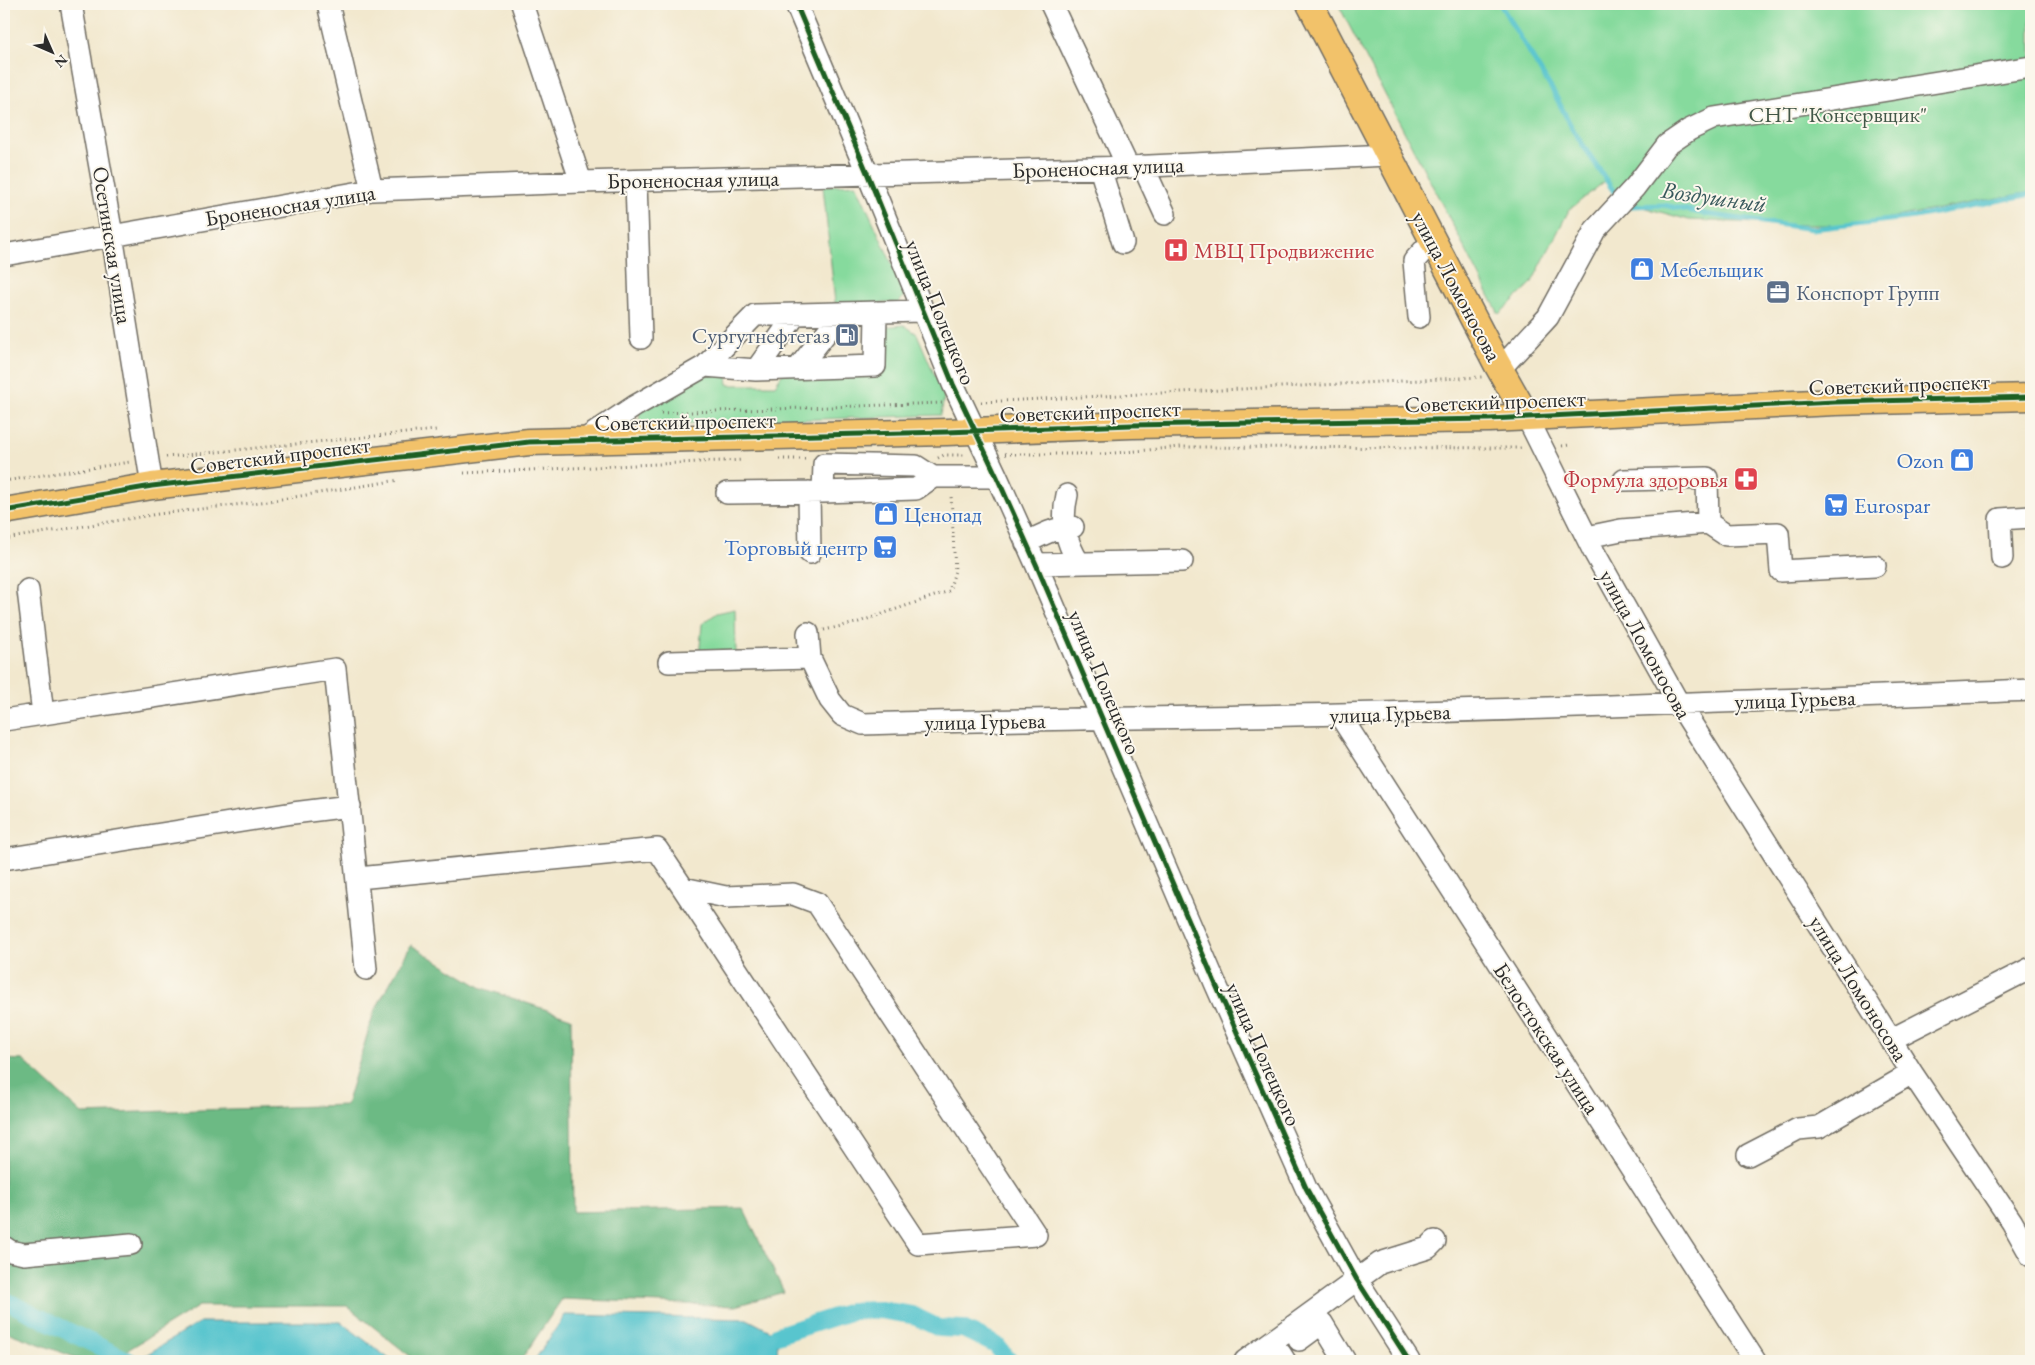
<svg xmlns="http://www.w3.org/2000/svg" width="2035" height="1365" viewBox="0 0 2035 1365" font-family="'EB Garamond',serif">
  <rect width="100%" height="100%" fill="#fbf7ec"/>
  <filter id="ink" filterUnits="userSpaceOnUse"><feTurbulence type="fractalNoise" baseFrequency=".02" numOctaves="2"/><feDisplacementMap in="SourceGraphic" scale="10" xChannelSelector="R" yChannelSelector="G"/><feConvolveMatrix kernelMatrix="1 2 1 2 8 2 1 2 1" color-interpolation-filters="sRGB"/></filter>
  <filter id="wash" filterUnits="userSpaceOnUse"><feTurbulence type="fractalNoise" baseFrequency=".0096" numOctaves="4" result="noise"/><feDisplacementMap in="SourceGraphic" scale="20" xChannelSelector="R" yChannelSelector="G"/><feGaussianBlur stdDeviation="1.12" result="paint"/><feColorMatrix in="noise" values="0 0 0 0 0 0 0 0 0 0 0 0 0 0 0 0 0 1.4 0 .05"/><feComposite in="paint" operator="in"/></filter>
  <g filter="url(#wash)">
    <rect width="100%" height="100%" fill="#f2e8ce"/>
    <path fill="#86da9d" stroke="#588264" d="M1338,4H2031V192L1852,225H1804L1689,220L1635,205L1605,181L1569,210L1531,284L1499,314Z
      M856,184L906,295L898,303H835L823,186Z
      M904,325L917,334L944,397L941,415L640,425L639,412L700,375H727L728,385H775L783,373H864L882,327Z
      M735,609L736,656L699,658L702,624L717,613Z"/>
    <path fill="#6cba84" stroke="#4c7258" d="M411,945L482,988L571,1018L573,1212L743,1208L784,1292L735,1306L562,1299L521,1360H415L347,1306H199L110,1361H85L4,1331V1059L23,1060L82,1114L346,1105L374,1012Z"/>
    <path fill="#58c5ce" stroke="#42787c" d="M565,1315L747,1319L778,1335L777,1361H534Z
      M200,1322H341L392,1361H136Z"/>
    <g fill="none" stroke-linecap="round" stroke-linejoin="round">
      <path stroke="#58c5ce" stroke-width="5" d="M1500,4L1554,93L1573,130L1618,198
        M1627,204L1631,206L1664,205L1705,214L1812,229L1915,217L2031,194"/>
      <path stroke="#58c5ce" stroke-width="18" d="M4,1300L129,1361
        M778,1335L853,1311L880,1310L912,1315L939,1328L963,1329L996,1345L1009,1361"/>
    </g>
  </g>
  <g filter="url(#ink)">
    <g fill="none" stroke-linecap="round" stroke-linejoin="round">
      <defs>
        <path id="minor" d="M71,4L112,235L152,486
          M328,4L372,190
          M522,4L581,182
          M796,4L868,175L953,384L997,477L1036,564L1216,985L1306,1188L1357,1280L1409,1361
          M1051,4L1128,167
          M1143,166L1165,214
          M1100,168L1123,243
          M636,181L641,338
          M4,255L372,190L581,182L1128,167L1388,155
          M1419,317L1414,261L1433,240
          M705,366L756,370L875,366L876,312
          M799,367L842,313
          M1500,369L1548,317L1595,230L1635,187L1667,145L1689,130L1714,118L2031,67
          M756,370L796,314
          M1527,417L1594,552L1679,704L1912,1073L2012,1222L2031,1256
          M584,440L635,406L705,366L755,315L922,311
          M933,477L916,489L823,492L824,464L916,466L933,477H997
          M809,492L810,553
          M727,493L823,492
          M1067,495C1061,520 1065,541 1079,563
          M1708,523L1726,535L1778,533L1781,571L1875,566
          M1587,537L1621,530L1708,523L1707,478L1624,480
          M1026,543C1041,535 1056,527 1073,527
          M2002,558L2000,519L2031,517
          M1036,564L1182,561
          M28,590L43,714
          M808,633L810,658L830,700L842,715L863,724C1021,719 1180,718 1339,714C1570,709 1800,699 2031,690
          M669,662L810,658
          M1339,714L1755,1361
          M4,720L335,669L366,969
          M4,859L293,813L350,806
          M358,878L657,849L683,888L918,1244L1036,1235L817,903L793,894L726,897L683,888
          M1892,1039L2031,968
          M1748,1155L1798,1129L1819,1127L1912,1073
          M4,1247L10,1251L24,1254L131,1244
          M1299,1340L1322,1323L1345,1361
          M1280,1353L1285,1361
          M1245,1361L1380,1263L1428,1248L1435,1241"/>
        <path id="major" d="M1310,4L1497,364L1527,417
          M4,511L152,486L529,442L947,432L1132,425L1489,419L1835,402L2031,397"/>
      </defs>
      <use href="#minor" stroke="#716d64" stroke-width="24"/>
      <use href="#major" stroke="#716d64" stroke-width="29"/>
      <path stroke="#716d64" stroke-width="3" stroke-dasharray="1 4" stroke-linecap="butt" d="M981,402L1482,377
        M661,413L942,403
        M1562,446L1569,445
        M1005,454H1103L1181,447L1523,448
        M166,457L436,430
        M938,458L944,455H966
        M779,459H808
        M464,473L743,460
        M4,481L130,462
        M4,539L158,514L269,501L399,480
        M824,630L856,623L949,591L955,571L951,495"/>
      <use href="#minor" stroke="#fff" stroke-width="21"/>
      <use href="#major" stroke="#f2c26a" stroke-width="26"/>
      <defs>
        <path id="cycleway" d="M796,4L868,175L953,384L997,477L1036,564L1216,985L1306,1188L1357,1280L1409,1361
          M4,511L152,486L529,442L947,432L1132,425L1489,419L1835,402L2031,397"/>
      </defs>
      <use href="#cycleway" stroke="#fbf7ec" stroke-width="8"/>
      <use href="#cycleway" stroke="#1b5e20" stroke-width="5"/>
    </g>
  </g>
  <defs>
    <symbol id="hospital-square" viewBox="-11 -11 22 22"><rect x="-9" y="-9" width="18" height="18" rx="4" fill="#e0444e" stroke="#fbf7ec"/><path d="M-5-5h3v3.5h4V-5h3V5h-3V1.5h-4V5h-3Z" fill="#fff"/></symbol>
    <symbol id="shop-square" viewBox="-11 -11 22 22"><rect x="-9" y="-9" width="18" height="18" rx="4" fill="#3f7fe0" stroke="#fbf7ec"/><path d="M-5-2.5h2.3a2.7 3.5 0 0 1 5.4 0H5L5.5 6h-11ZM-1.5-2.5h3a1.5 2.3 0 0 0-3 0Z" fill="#fff"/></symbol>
    <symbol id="office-square" viewBox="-11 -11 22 22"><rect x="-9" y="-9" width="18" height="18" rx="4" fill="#5c6f8a" stroke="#fbf7ec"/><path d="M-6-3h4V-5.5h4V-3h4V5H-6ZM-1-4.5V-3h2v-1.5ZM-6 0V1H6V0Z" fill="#fff"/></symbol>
    <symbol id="fuel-square" viewBox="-11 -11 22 22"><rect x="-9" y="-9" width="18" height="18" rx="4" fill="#5c6f8a" stroke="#fbf7ec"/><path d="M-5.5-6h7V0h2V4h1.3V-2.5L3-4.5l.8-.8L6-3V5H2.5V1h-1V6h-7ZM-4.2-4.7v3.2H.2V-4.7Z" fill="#fff"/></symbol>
    <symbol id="pharmacy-square" viewBox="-11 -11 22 22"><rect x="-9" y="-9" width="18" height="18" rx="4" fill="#e0444e" stroke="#fbf7ec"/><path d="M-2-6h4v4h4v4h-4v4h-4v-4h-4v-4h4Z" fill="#fff"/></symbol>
    <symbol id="supermarket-square" viewBox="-11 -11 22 22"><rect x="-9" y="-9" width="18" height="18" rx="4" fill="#3f7fe0" stroke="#fbf7ec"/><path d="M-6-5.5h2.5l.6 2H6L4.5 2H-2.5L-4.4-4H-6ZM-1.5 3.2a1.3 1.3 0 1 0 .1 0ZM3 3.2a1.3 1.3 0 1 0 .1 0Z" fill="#fff"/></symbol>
  </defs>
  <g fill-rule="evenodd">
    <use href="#hospital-square" x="1162" y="236" width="28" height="28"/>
    <use href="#shop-square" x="1628" y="255" width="28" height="28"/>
    <use href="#office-square" x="1764" y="278" width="28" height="28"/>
    <use href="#fuel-square" x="833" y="321" width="28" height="28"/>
    <use href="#shop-square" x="1948" y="446" width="28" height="28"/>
    <use href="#pharmacy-square" x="1732" y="465" width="28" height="28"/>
    <use href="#supermarket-square" x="1822" y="491" width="28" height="28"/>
    <use href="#shop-square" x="872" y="500" width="28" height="28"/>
    <use href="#supermarket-square" x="871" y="533" width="28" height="28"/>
  </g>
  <g text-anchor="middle" stroke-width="4" stroke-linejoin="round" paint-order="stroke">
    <g font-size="22" fill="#425748" stroke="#fbf7ec">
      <text x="1838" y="122">СНТ "Консервщик"</text>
    </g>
    <g font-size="22" fill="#2b2b2b" stroke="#fbf7ec">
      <text transform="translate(1098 167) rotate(-2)" y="8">Броненосная улица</text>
      <text transform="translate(693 179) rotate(-1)" y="8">Броненосная улица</text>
      <text transform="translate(290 205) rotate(-9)" y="8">Броненосная улица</text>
      <text transform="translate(113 245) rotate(81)" y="8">Осетинская улица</text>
      <text transform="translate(1457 286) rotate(62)" y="8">улица Ломоносова</text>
      <text transform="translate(941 312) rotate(68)" y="8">улица Полецкого</text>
      <text transform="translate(1899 384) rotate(-2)" y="8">Советский проспект</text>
      <text transform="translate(1495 401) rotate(-2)" y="8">Советский проспект</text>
      <text transform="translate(1090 411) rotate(-2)" y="8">Советский проспект</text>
      <text transform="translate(685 421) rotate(-1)" y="8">Советский проспект</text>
      <text transform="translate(280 455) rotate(-7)" y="8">Советский проспект</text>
      <text transform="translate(1646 644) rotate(61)" y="8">улица Ломоносова</text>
      <text transform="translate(1105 682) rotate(67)" y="8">улица Полецкого</text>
      <text transform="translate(1795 699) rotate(-2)" y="8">улица Гурьева</text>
      <text transform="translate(1390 713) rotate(-2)" y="8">улица Гурьева</text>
      <text transform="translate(985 721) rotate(-1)" y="8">улица Гурьева</text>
      <text transform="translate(1859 988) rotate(58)" y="8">улица Ломоносова</text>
      <text transform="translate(1547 1038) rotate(57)" y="8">Белостокская улица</text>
      <text transform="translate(1264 1054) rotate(66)" y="8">улица Полецкого</text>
    </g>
    <g font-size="22" fill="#be3a42" stroke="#fbf7ec" text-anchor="start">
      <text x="1194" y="258">МВЦ Продвижение</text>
      <text x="1728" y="487" text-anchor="end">Формула здоровья</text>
    </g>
    <g font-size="22" fill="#366cbe" stroke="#fbf7ec" text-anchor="start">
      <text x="1660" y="277">Мебельщик</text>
      <text x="1944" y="468" text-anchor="end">Ozon</text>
      <text x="1854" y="513">Eurospar</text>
      <text x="904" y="522">Ценопад</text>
      <text x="868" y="555" text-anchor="end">Торговый центр</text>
    </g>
    <g font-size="22" fill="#4e5e75" stroke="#fbf7ec" text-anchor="start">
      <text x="1796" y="300">Конспорт Групп</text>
      <text x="830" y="343" text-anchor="end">Сургутнефтегаз</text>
    </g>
    <g font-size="24" font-style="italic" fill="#38595c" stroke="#fbf7ec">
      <text transform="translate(1714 197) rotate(8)" y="8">Воздушный</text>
    </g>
  </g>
  <rect width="2035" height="1365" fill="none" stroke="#fbf7ec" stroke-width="20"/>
  <g transform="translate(52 52) rotate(135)" stroke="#fbf7ec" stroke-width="4" paint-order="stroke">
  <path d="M0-4L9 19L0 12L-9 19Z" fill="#2b2b2b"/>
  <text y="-8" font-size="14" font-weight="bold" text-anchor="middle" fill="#2b2b2b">N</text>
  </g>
</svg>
